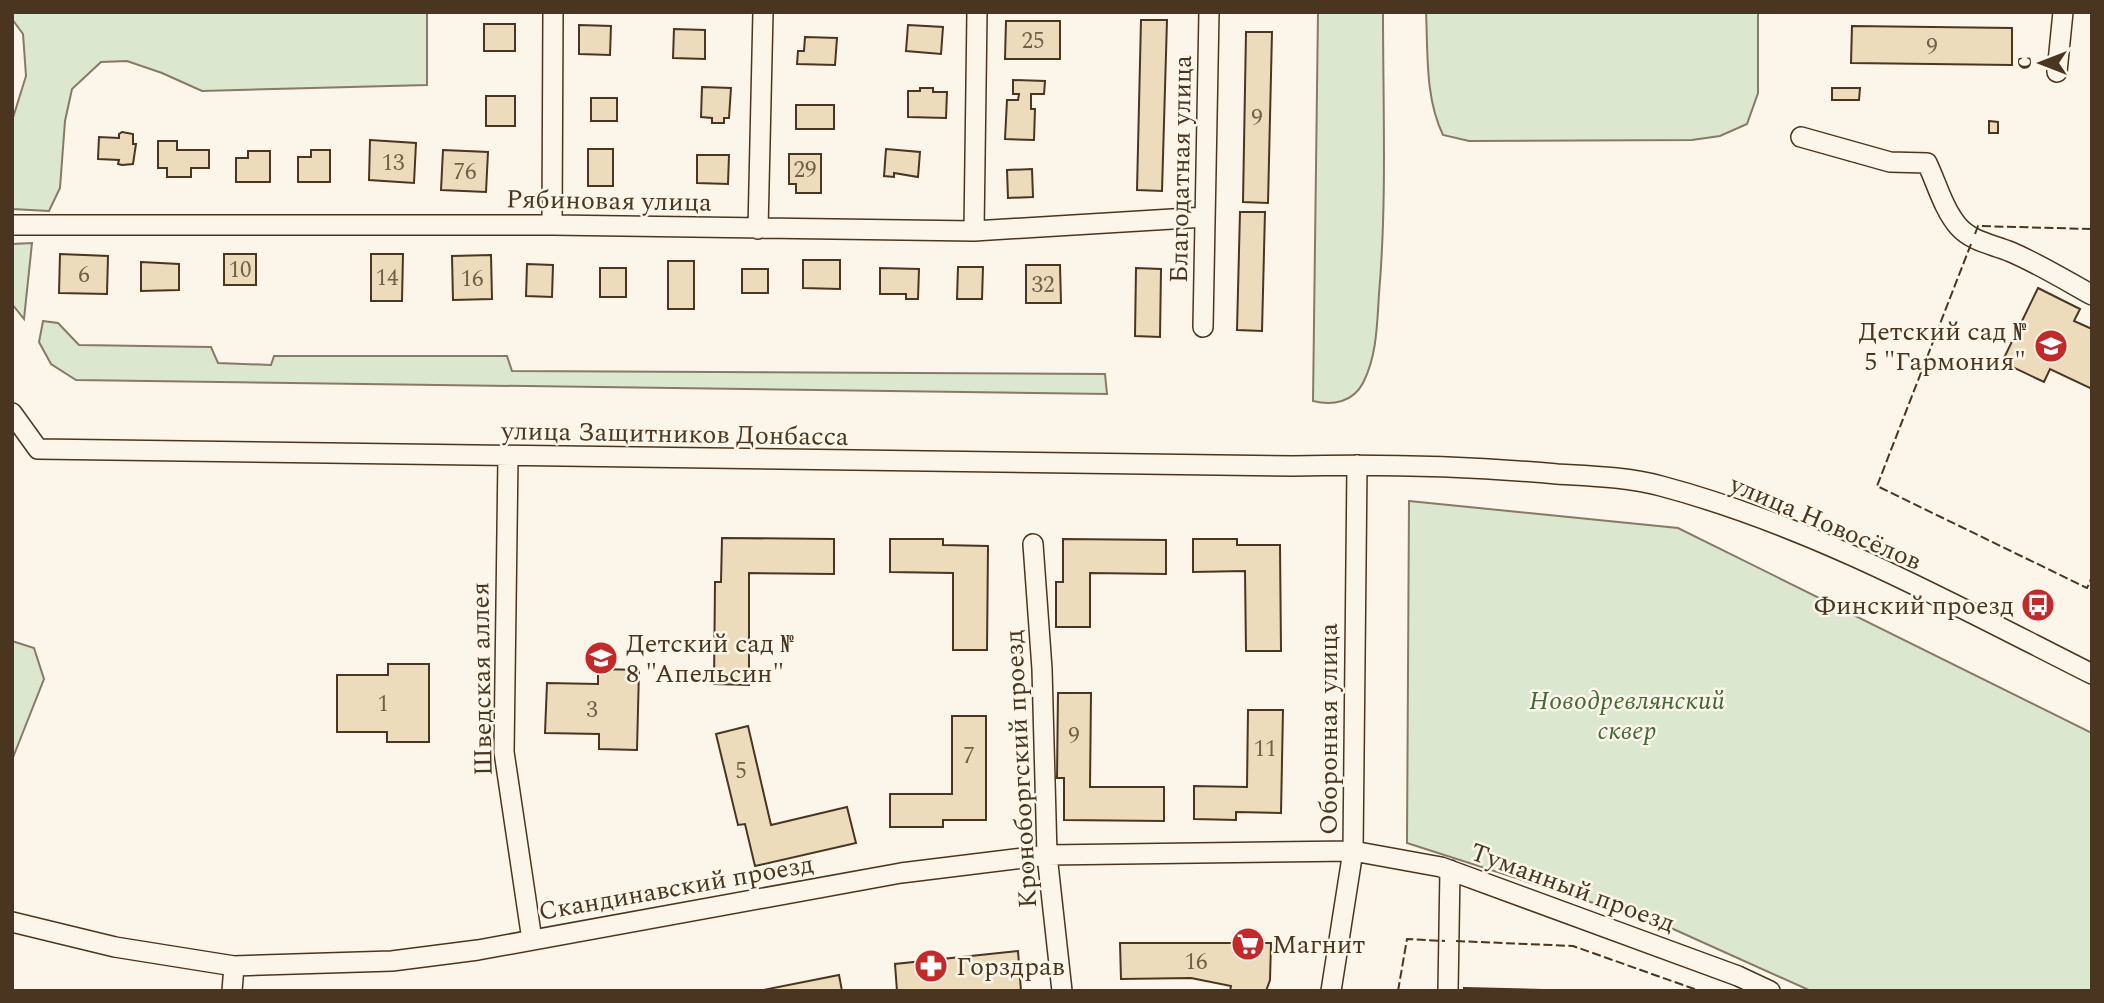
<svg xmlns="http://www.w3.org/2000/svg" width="2104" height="1003" viewBox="0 0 2104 1003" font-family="Spectral,serif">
  <rect width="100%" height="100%" fill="#fbf6e9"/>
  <path fill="#dce7d0" stroke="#887966" stroke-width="2" d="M12,12H427V85L202,91L162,73L127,61L101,62L72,89L65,121L60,188L49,211L12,209V121L26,76L23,34L12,19Z
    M1318,12H1383C1383,106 1387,201 1379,294C1377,324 1377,356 1363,383C1353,402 1333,406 1313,401Z
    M1426,12H1758V93L1747,124L1720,136L1692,140L1469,141L1443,135C1425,98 1428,53 1426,12Z
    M32,243L24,319L12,304V244Z
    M43,321L58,323L79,345L211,347L218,363L271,365L274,356H507L512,371L1105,374L1107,394L76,380L51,364L39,342Z
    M1409,501L1678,528L2092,733V991H1811L1671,928L1407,843Z
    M12,641L34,648L44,679L12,760Z"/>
  <path fill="#ecdcbc" stroke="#4a3520" stroke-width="2" d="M1141,20H1167L1162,191L1137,190Z
    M1006,21H1060V59H1005Z
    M484,24H515V51H484Z
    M579,25L611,26L610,55L579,54Z
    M908,25L943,27L941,54L906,51Z
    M1852,26L2012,28V65L1851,63Z
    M674,29L705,30V59L673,58Z
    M1246,32H1272L1268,203L1243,202Z
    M805,37L837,38L835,65L797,64L798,51H804Z
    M1013,80L1045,81L1044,94H1031V109H1035L1034,140L1005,139L1007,100H1018L1019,94H1013Z
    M702,87L731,88L729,118H724V123H712V118L701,117Z
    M920,88H933V92H947L946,118L908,117V91H920Z
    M1832,88H1860L1859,100H1832Z
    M486,96H515V126H486Z
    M591,98H617V121H591Z
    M796,105H834V129H796Z
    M1989,121L1998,122V133H1989Z
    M122,132L133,134V144H136L133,164L122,165L118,164L119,160L98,159L99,137L119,138V134Z
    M370,140L416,143L414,183L369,180Z
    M158,141H177V150H209V168H191V177H167V168H158Z
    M588,149H613V186H588Z
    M886,149L920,152L918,177L894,173V177L884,176Z
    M311,150H330V182H298V157H311Z
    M443,150L488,152L486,192L441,190Z
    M248,151H270V182H236V158H248Z
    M789,154H821V193H796V184H789Z
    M697,155H729L728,184L697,183Z
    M1032,169L1033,197L1008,198L1007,170Z
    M1240,212H1265L1262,331L1237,330Z
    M60,254L108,256L107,294L59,293Z
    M224,254H256V285H224Z
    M371,254H403L402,301H371Z
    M491,255L492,299L453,300L452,256Z
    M803,260H840V289L803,288Z
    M668,261H694V309H668Z
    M141,262L179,264V290L141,291Z
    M527,264L553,265L552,297L526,296Z
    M1026,265H1060L1061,303H1026Z
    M958,267H983L982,299H957Z
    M600,268H626V297H600Z
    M880,268L919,269L918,299H906V294H880Z
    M1136,268L1161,269L1160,337L1135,336Z
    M742,269H768V293H742Z
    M2038,288L2080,309L2074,321L2092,329V389L2050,369L2044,382L2002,362Z
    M722,538L834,539V574L749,573V685L714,684L715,582H721Z
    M890,539H943V545L988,546L987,650H953V573L890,572Z
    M1063,539L1166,540V574L1090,573V627H1056V582H1063Z
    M1193,539H1237V545H1280L1281,651H1246L1245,571L1193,572Z
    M388,664H429V742H387V732H337V675H388Z
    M598,669L639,670L637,750L599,749V734L545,733L547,683L598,684Z
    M1058,693H1091L1090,787H1164V821L1064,820V778H1057Z
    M1248,710H1283L1281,813L1236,812V820L1194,819V786L1247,787Z
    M952,716H986V820H943V827H890V794H952Z
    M748,726L771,825L847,807L856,843L755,866L745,824L738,825L716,734Z
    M1120,943H1271L1270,980L1266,991H1230L1231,986L1191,978L1121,979Z
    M1018,951L1021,991H1029H897L895,964Z
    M839,975L842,991H758Z
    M1464,988L1583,991H1464Z"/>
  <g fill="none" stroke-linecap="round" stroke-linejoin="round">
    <defs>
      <path id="minor" d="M2057,72L2063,12
        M1801,137L1890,162L1927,163C1937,184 1943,208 1958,226C1972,242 1992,244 2011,252C2039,264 2065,280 2092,295
        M12,225H552L974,231L1205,217
        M552,225L553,12
        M758,229L763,12
        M974,231L977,12
        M1203,327L1209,12
        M12,413L38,449L1293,466C1381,464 1469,466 1557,474C1591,476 1628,477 1661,486C1812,526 1953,604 2092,674
        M508,457L504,752L532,940
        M1033,544L1042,669L1047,855L1062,991
        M12,922L115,947L234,966L392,961L478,950L901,873L1047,855L1353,851L1441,867L1738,976L1770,991
        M232,991L234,966
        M1331,991L1353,851L1357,465
        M1448,991L1450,870"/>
    </defs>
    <use href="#minor" stroke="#4a3520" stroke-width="22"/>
    <use href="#minor" stroke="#fbf6e9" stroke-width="19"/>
    <path stroke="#4a3520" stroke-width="2" stroke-dasharray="9 3.5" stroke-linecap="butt" d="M1975,234L1978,226L2092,229
      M1971,244L1877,486L2087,588L2092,577
      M1456,941L1573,946L1700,991
      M1398,991L1407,939L1445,941"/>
  </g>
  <defs>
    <symbol id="school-disc" viewBox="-11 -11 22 22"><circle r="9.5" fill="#c62828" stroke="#fbf6e9"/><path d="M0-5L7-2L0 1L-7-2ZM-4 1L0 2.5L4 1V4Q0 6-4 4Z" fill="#fff"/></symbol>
    <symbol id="bus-disc" viewBox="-11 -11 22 22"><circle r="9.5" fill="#c62828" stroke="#fbf6e9"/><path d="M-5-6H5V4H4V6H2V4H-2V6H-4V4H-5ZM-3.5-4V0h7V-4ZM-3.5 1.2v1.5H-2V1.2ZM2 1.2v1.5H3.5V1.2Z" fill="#fff"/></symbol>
    <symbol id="supermarket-disc" viewBox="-11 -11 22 22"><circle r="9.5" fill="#c62828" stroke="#fbf6e9"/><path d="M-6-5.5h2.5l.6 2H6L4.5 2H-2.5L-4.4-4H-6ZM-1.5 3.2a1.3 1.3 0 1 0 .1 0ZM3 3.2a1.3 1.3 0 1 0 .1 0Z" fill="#fff"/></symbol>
    <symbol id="pharmacy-disc" viewBox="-11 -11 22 22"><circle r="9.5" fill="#c62828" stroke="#fbf6e9"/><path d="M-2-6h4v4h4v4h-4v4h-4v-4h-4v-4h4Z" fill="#fff"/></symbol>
  </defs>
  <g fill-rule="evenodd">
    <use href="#school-disc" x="2032" y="327" width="38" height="38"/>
    <use href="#bus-disc" x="2019" y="586" width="38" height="38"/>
    <use href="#school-disc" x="582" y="639" width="38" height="38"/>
    <use href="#supermarket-disc" x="1229" y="925" width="38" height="38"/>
    <use href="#pharmacy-disc" x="912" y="947" width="38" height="38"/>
  </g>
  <g text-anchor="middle" stroke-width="5" stroke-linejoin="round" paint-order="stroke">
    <g font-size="23" fill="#725f47">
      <text x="1033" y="48">25</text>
      <text x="1932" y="54">9</text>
      <text x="1257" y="125">9</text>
      <text x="393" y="170">13</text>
      <text x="805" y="177">29</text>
      <text x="465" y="179">76</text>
      <text x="240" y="277">10</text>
      <text x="84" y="282">6</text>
      <text x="387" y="285">14</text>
      <text x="472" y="286">16</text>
      <text x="1043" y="292">32</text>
      <text x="383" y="711">1</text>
      <text x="592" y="717">3</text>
      <text x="1074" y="743">9</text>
      <text x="1265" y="756">11</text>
      <text x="969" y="763">7</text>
      <text x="741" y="778">5</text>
      <text x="1196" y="969">16</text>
    </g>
    <g font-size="26" fill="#4a3520" stroke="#fbf6e9">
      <text transform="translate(1180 169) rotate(-89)" y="9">Благодатная улица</text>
      <text transform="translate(609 200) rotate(1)" y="9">Рябиновая улица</text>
      <text transform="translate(675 433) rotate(1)" y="9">улица Защитников Донбасса</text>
      <text transform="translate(1826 522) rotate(23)" y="9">улица Новосёлов</text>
      <text transform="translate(481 679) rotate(-91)" y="9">Шведская аллея</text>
      <text transform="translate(1328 729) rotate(-90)" y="9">Оборонная улица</text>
      <text transform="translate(1020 769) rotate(-93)" y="9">Кроноборгский проезд</text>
      <text transform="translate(676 887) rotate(-10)" y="9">Скандинавский проезд</text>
      <text transform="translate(1573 887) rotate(20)" y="9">Туманный проезд</text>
    </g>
    <g font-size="26" fill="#4a3520" stroke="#fbf6e9" text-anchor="start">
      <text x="2026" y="340" text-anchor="end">Детский сад №<tspan x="2026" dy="30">5 "Гармония"</tspan></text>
      <text x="2014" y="614" text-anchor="end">Финский проезд</text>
      <text x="626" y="652">Детский сад №<tspan x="626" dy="30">8 "Апельсин"</tspan></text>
      <text x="1272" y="953">Магнит</text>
      <text x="956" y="975">Горздрав</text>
    </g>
    <g font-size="26" font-style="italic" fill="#436837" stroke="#fbf6e9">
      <text x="1627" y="709">Новодревлянский<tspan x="1627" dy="30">сквер</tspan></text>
    </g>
  </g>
  <rect width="2104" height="1003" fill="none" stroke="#4a3520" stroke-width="28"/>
  <g transform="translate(2041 63) rotate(270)" stroke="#fbf6e9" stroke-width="5" paint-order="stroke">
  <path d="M0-5L12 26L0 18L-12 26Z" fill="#4a3520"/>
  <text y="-10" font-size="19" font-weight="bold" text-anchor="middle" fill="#4a3520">С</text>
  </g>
</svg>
